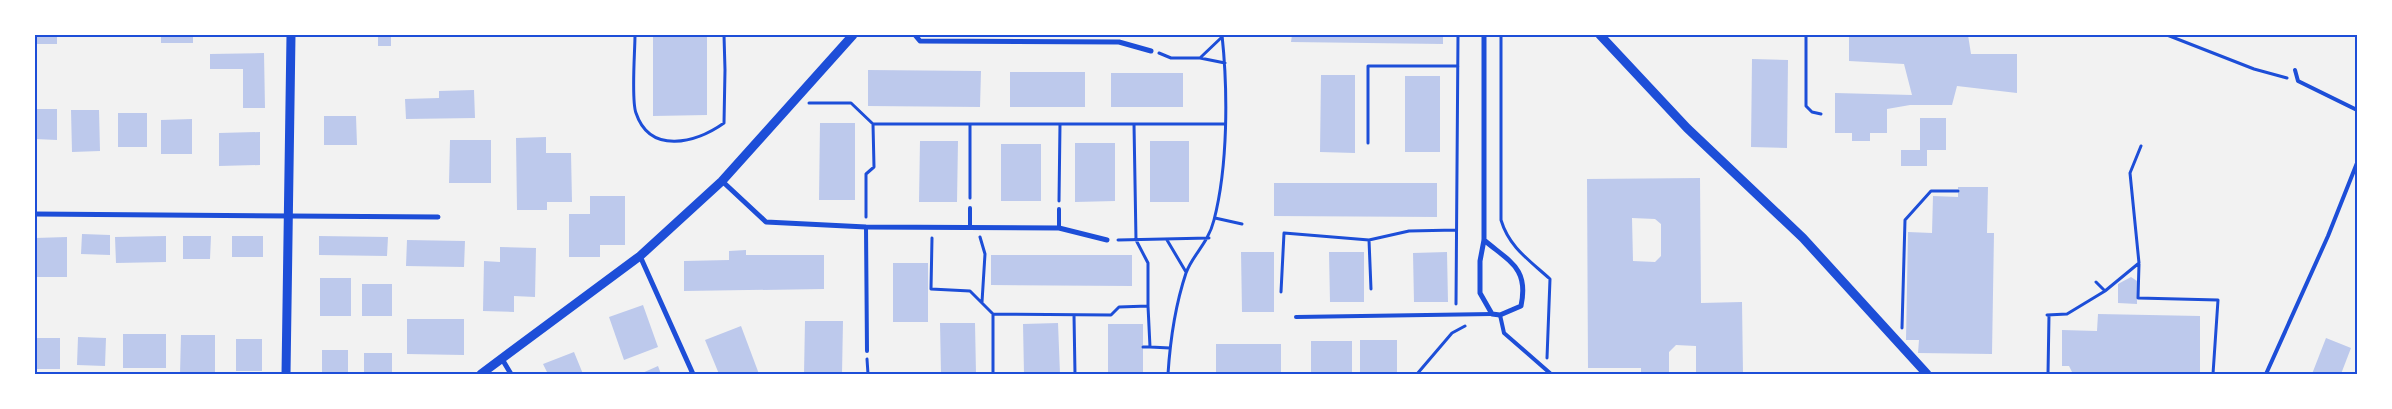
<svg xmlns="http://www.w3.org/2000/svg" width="2392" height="409" viewBox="0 0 2392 409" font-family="Arial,sans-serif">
  <rect width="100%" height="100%" fill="#f2f2f2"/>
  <path fill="#bdc9ec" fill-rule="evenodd" d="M35,35H57V44H35Z
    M161,35H193V43H161Z
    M378,35H391V46H378Z
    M653,35H707V115L653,116Z
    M1292,35H1443V44L1291,42Z
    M1849,35H1968L1971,54H2017V93L1957,86L1952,105H1910L1887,109V133H1870V141H1852V133H1835V93L1912,95L1904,64L1849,61Z
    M264,53L265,108H243V69H210V54Z
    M1752,59L1788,60L1787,148L1751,147Z
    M868,70L981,71L980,107L868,106Z
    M1010,72H1085V107H1010Z
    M1111,73H1183V107H1111Z
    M1321,75H1355V153L1320,152Z
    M1405,76H1440V152H1405Z
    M474,90L475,118L406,119L405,99L439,98V91Z
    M35,109H57V140L35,139Z
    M71,110H99L100,151L72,152Z
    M118,113H147V147H118Z
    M324,116H356L357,145H324Z
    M1920,118H1946V150H1927V166H1901V150H1920Z
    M192,119V154H161V120Z
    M820,123H855V200H819Z
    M260,132V165L219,166V133Z
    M546,137V153H571L572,202H547V210H517L516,138Z
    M450,140H491V183H449Z
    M920,141H958L957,202H919Z
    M1150,141H1189V202H1150Z
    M1075,143H1115V201L1075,202Z
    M1001,144H1041V201H1001Z
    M1700,178L1701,303L1742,302L1743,374H1696V346L1676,345L1669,352V374H1641V368H1588L1587,179ZM1632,218L1655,219L1661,224V256L1655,262L1633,261Z
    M1274,183H1437V217L1274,216Z
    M1958,187H1988L1987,233H1994L1992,354L1918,353L1919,340H1906L1908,232L1932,233L1933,196L1958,197Z
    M590,196H625V245H600V257H569V214H590Z
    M82,234L110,235V255L81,254Z
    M166,236V262L116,263L115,237Z
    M183,236H211L210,259H183Z
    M232,236H263V257H232Z
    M319,236L388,237L387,256L319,255Z
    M67,237V277H35V238Z
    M407,240L465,241L464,267L406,266Z
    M500,247L536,248L535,297L514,296V312L483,311L484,261L500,262Z
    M746,250V255H824V289L684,291V261L729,260V251Z
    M1241,252H1274V312H1242Z
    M1329,252H1364V302H1330Z
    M1447,252L1448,302H1414L1413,253Z
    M991,255H1132V286L991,285Z
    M893,263H928V322H893Z
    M2131,277L2137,281V304L2118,303V284Z
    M320,278H351V316H320Z
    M362,284H392V316H362Z
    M643,305L658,347L624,360L609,317Z
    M2098,314L2200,316V374H2073L2069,366H2062V330L2097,331Z
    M407,319H464V355L407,354Z
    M805,321H843L842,374H804Z
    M940,323H975L976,374H941Z
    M1058,323L1060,374H1024L1023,324Z
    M1108,324H1143V374H1108Z
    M741,326L759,374H719L705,340Z
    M123,334H166V368H123Z
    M181,335H215V374H180Z
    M78,337L106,338L105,366L77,365Z
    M35,338H60V369H35Z
    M2326,338L2351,348L2341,374H2312Z
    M236,339H262V371H236Z
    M1360,340H1397V374H1360Z
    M1311,341H1352V374H1311Z
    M1216,344H1281V374H1216Z
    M322,350H348V374H322Z
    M574,352L583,374H548L543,364Z
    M364,353H392V374H364Z
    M658,366L661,374H640Z"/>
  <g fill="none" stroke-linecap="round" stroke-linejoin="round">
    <path stroke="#1d4ed8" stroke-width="3" d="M635,35C635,52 631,100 636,113C650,155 696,143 724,123L725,70L724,35
      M1501,35V220C1509,247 1529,260 1550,279L1547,358
      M1806,35V106L1812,112L1821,114
      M2167,35L2254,69L2287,78
      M1159,53L1171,58H1200L1225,63
      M1201,57L1222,37
      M809,103H851L873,124L874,167L866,174V217
      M873,124H1225
      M1134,124L1136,240L1148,263V306
      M1368,143V66H1458
      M970,198V124
      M1059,201L1060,124
      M1215,218L1242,224
      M980,237L985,254L982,302
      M932,238L931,289L970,291L993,314L1111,315L1119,307L1148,306L1150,347L1170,348
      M1118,240L1209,238
      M1167,240L1186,272
      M1369,240L1371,289
      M2139,264L2138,298L2218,300L2213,374
      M2096,282L2105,291
      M1281,292L1284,233L1369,240L1409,231L1456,230
      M1456,304L1458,35
      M1074,315L1075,374
      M2047,315L2067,314L2105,291L2139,263L2130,173L2141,146
      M1902,328L1905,220L1931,191H1958
      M1143,347H1150
      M867,359L868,374
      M993,374V314
      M1168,374C1170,343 1176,303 1186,273C1193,254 1208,244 1214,220C1228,166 1228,91 1222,35
      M1417,374L1452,333L1465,326
      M2048,374L2049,315"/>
    <path stroke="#1d4ed8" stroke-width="4" d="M2295,70L2298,81L2357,110
      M970,208V228
      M1059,209V228
      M866,227L867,351
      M1500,315L1504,333L1551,374
      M1296,317L1492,314
      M2266,374L2328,236L2357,163"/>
    <path stroke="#1d4ed8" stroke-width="5" d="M915,35L920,41L1119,42L1151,51
      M722,181L766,222L866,227L1059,228L1107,240
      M35,214L438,217
      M1484,240C1510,262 1529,268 1521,306L1500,315L1492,314L1480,293V261L1484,240V35
      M640,256L693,374
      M502,359L511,374"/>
    <path stroke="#1d4ed8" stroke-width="9" d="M1600,35L1687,128L1803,238L1927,374
      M286,374L291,35
      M481,374L640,256L722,181L853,35"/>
  </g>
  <rect width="2392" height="409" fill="none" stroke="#ffffff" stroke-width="72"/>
  <rect x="36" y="36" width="2320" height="337" fill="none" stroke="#1d4ed8" stroke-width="2"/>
</svg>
